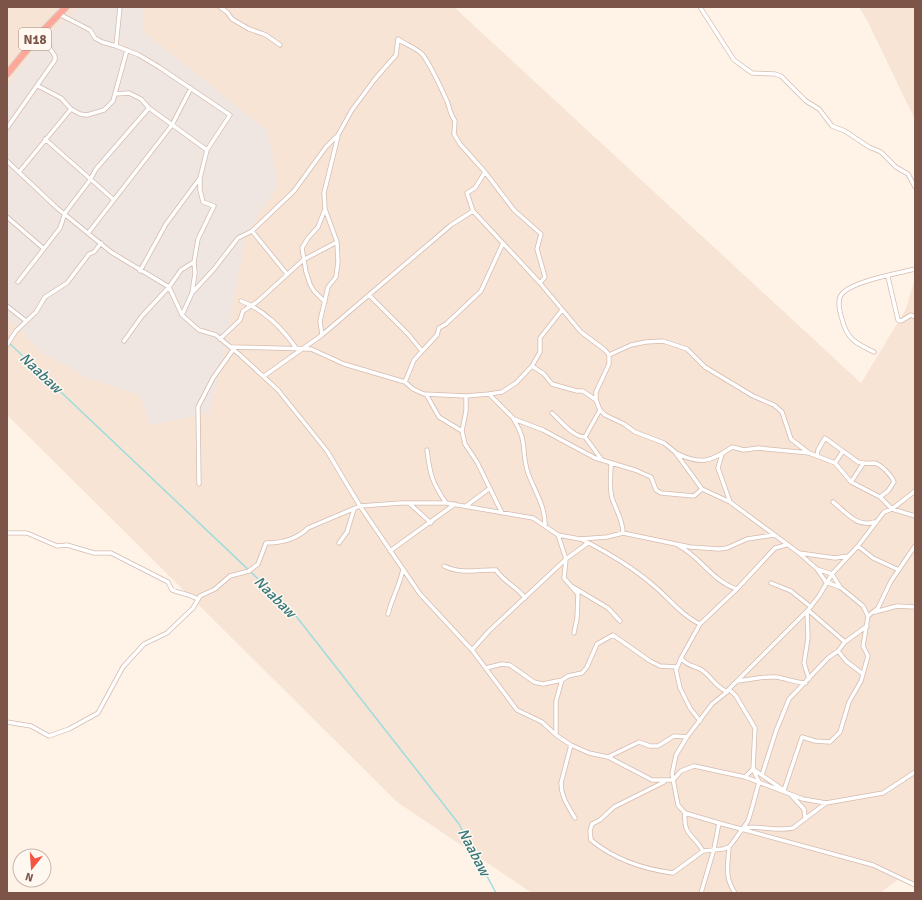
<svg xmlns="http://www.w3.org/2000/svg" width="922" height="900" viewBox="0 0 922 900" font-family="Signika,sans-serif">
  <rect width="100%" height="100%" fill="#fff3e8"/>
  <path fill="#f7e4d5" d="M7,7H454L861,383L906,309L915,277V881L899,879L880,893H532L397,802L7,415Z
    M859,7H915V120L867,20Z"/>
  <path fill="#efe6e1" d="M79,7H144L143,31L268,131L278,185L246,234L223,358L209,413L151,425L139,395L89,379L41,352L7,316V87L40,42Z"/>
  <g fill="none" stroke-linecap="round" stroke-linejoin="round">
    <path stroke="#9edcde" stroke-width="1.5" d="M7,341L292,611L459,824L496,893"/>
    <defs>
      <path id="street" d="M220,7L227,12L232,19L249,29L266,35L280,45
        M700,7L734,60L752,73L775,74L781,76L806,101L819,109L832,126L845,131L869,147L881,152L896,167L908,174L915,187
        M59,14L90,30L95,38L102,42L116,46L139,55L159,67L230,115L207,150L200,178L166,224L140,271
        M116,46L120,7
        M38,86L61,98L71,109L80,114L87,115L104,110L113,101L127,50
        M115,94L129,93L141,99L149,108L207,150
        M7,128L55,60V56L40,34
        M45,139L113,199
        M7,161L57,208L111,252L169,287L182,315L199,330L216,335L240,355L278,390L327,451L360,506L420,594L472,650L517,710L542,722L556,735L571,745L589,753L608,757L652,780H673L681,771L694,766L745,777L803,799L826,803L883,793L915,772
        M19,172L71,109
        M473,211L467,193L475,188L485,172
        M7,217L43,248
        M252,231L287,274
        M89,232L172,125L191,88
        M888,277L898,320L901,321L911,315L915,317
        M18,282L60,228L65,213L90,180L96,169L149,108
        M192,293L214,269L238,238L252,231L294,191L326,147L338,135L352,110L375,79L396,55L398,39C406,45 415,47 422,54C429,62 442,90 447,101C450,109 450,114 455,121L454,134L460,144L485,172L514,210L541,234L537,249L545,277L540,283
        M369,295L408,334L422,351
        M241,301C263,309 283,329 296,348
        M325,302L314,291L310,284L306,272L302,248L308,238L318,227L325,209
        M7,306L26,321
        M182,315L192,293L195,273L194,262L198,239L214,206L203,202L200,190V178
        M322,335L320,321L328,287L336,277L338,262L337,242L325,209L324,193L338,136
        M220,339L240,320L243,311L257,302L303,260L337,242
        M124,341L142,316L169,287L181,270L194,262
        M7,345L16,331L36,312L45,297L67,283L89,254L94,252L101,243
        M231,347L311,349L344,364L405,382L413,389L424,394L466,396L489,394L514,419L543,430L595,458L635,470L651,477L656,490L661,493L694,496L702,489L730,502L799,553L817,569L832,574L840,587L863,606L868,616L863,646L868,656L861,681L849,702L840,732L830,742L815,741L802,737L784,790
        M874,352C855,343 847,339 842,319C840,313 838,303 840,297C845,282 900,273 915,269
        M609,355L631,345L646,342L663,341L687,349L705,367L753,396L774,405L782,412L791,439L809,453L835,463L851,482L880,497L892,509L915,516
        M532,366L544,374L552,384L577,391H583L596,400
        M264,376L322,335L451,225L473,211L540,283L581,332L605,350L609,355V364L596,392V400L600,410L605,415L624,424L635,432L664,443L675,452L702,489
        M405,382L414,360L437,335L439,328L446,324L481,291L503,243
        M426,394L439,417L462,431
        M489,394L502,392L516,383L532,366L540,352V338L562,310
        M466,396V411L462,431L465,444L477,462L502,513
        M600,410L585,437L602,460
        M552,413C561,421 573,437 585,437
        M514,420C528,441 521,453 528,473C534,490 546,507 545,526
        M427,450C430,475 432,482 446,503
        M676,453C700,465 711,462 732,447L744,450L758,448L809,453
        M722,454L718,468L730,502
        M817,456L818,450L825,438L858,462C864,464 867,463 874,463C881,464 892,476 894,482L888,491L880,497
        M835,463L843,451
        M611,464C611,475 609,487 612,498C616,510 623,520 623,533
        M851,482L863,464
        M199,484L198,407L213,378L233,350
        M833,502C846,512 857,528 874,522
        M410,504L431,523
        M466,506L490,488
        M7,533H27L57,546L67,545L94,553H111L168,582L172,590C182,594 187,593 198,599
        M558,535L566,559L564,578L578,594L577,618L574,633
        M581,539C607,552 631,566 653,585C669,598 682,616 700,624
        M339,543L347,532L354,509
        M679,546C701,557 713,582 737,589
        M858,546L873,558L899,570
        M390,551L455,504
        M799,553L835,558L849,556
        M444,566C462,575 477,569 496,570C504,582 517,587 525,598
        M817,569L826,582L839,587
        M771,583L791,591L811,607
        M573,587L608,608L620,621
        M808,610L845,642
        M807,611L808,638L804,663L809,679
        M875,612L897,606L915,607
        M388,614C392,598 400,585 403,569
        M868,616L878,608L891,581L915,546
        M472,650L489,631L566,559L588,543
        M838,651L846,661L863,674
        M681,658C687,666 692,665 700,669C711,675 713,685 727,692L729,689L736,696L755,728L753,769L785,791
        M486,668L502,664L510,665L534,682L543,684L562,680
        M737,681C750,680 762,676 775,677C786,678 795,683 806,683
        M729,689L808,610L819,596L832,574L858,546L884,512L892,509L915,491
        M700,721L690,708L680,688L676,670L681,658L700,624L737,589L775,548L786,545
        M7,722L31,726L49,736L69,729L98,713L123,667L144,644L167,633L193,608L200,596L215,589L230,576L249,571L258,564L266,543C282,543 296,540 308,528L360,506L401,503H446L533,518L558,535L580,539L607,537L623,533L690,547L719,549L727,548L747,539L774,535
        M556,735V701L562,680L568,676L582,673L587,667L597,644L613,635L650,661L660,666L677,667
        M571,745L561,783C561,797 568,806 575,818
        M608,757L639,742L650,746H658L674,736L687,737
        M762,775L776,731L789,699L828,658L838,651L845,642L867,626
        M664,782L614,807L600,820L592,824L590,831L591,840C615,860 643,869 673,873L703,851L723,849L729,847L733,842L748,821L752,808L759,782L753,769L745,777
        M791,795L804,809L805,818
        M685,813C683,836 693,833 703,851
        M719,823L873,865L915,885
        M743,828C760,825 777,832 793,828L826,803
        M729,847C728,866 724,876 735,893
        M701,893L714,849L719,823L685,813L678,805L672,774L676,755L687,737L712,704L727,692"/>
      <path id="highway" d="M7,74L40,34L66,7"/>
    </defs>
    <use href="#street" stroke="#d5bbaf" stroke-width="5"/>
    <use href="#highway" stroke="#dbcfcc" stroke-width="8"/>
    <use href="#street" stroke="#fff" stroke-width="3.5"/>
    <use href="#highway" stroke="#ffa899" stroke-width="6"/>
  </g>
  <g text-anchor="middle" stroke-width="3" stroke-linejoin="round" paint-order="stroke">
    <rect fill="#fff8f1" stroke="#a4867b" stroke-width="1" x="19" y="28" width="32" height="22" rx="3"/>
    <g font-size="13" font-weight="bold" fill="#7d5548">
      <text x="35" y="44">N18</text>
    </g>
    <g font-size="15" font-style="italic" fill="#37787b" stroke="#fff8f1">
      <text transform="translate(41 373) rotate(43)" y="5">Naabaw</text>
      <text transform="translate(275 597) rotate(45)" y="5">Naabaw</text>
      <text transform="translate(474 852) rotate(62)" y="5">Naabaw</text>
    </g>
  </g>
  <rect width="922" height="900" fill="none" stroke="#7d5548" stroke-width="16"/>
  <g transform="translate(32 868) rotate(197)"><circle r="19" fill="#fff8f1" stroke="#cbb7ad"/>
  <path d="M0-3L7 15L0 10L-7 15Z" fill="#f55441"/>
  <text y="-6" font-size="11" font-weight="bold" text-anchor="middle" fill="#7d5548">N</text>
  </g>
</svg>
